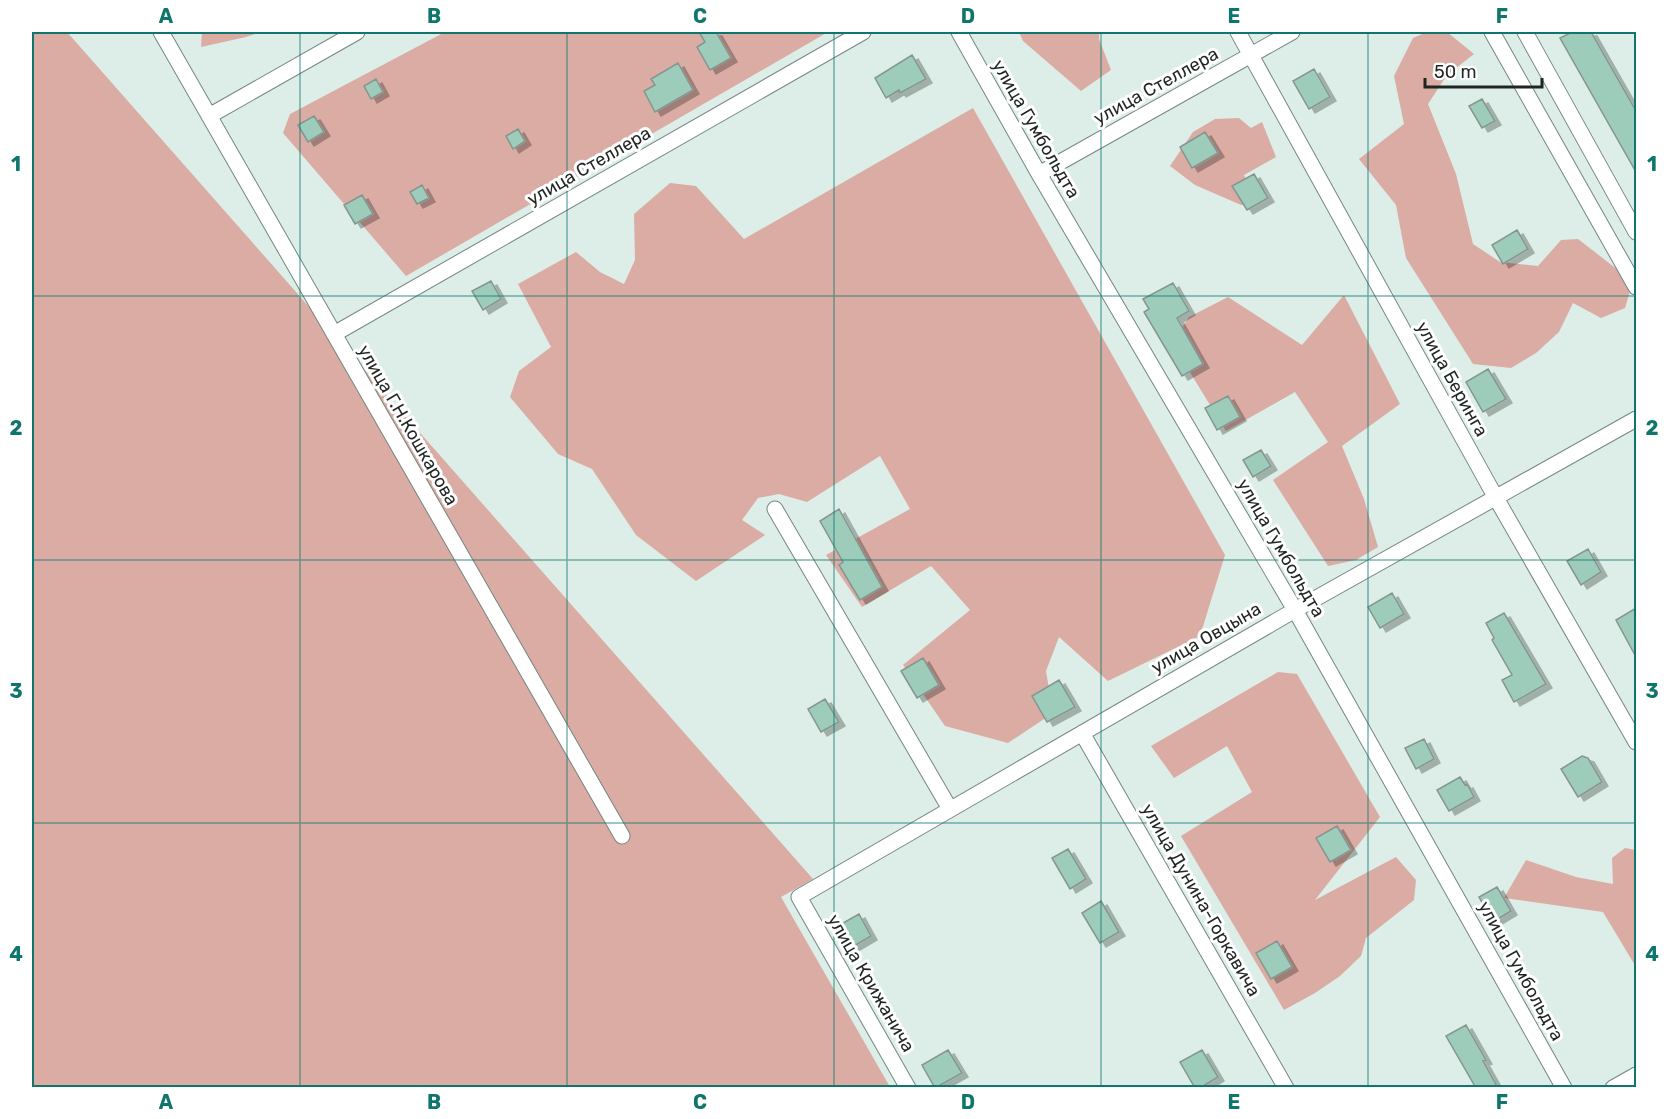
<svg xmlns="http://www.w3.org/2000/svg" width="1668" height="1119" viewBox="0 0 1668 1119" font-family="Rubik,sans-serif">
  <defs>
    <filter id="shadow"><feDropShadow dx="6" dy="4" stdDeviation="0" flood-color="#0004"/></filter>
  </defs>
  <rect width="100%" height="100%" fill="#dceee7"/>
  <path fill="#daaca4" d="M32,32H67L813,879L781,897L890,1087H32Z
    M202,32H261L246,37L201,47Z
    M445,32H828L406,276L283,133L290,114Z
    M1019,32H1099V39L1111,70L1081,91L1023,41Z
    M1427,32H1447L1474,54L1447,75L1428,104L1456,174L1473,244L1500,262L1538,266L1561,240L1578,239L1618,270L1631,288L1625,308L1601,318L1573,303L1559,332L1536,353L1511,368L1473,364L1406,258L1396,205L1359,159L1404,124L1394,76L1413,38Z
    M973,108L1225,555L1200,636L1108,681L1059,637L1046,671L1053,713L1008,743L945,726L903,665L970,610L931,566L862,607L826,555L910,509L880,456L807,502L779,494L758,498L742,520L765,535L696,581L636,535L592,469L558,454L510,397L519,371L551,347L518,284L576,252L600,272L624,284L635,260L634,214L670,183L696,186L744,239Z
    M1239,118L1251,128L1262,122L1276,157L1244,175L1256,203L1241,205L1195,185L1170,166L1193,132L1215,119Z
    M1344,295L1400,404L1342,446L1364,499L1378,547L1356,560L1328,566L1273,480L1328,442L1295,392L1226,431L1172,343L1189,317L1228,297L1302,345Z
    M1278,672L1297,674L1380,817L1315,900L1396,857L1416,880L1414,900L1366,938L1361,956L1340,976L1315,993L1284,1010L1181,836L1252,792L1227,746L1174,778L1151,746Z
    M1625,848L1636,850V967L1603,912L1504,898L1526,860L1576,877L1613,884L1612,858Z"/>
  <path fill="#9dccbb" stroke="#85958f" stroke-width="1.5" filter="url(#shadow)" d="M699,32H716L731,58L710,70L697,47L705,42Z
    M1572,32H1591L1636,111V172L1560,38Z
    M912,55L926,79L900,93L899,90L886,98L875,78Z
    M678,63L693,90L655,112L644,91L655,85L651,79Z
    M1314,69L1330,97L1309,109L1293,81Z
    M376,79L383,92L371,99L364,86Z
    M1482,99L1495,121L1482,128L1469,106Z
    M314,116L324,132L308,142L298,125Z
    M518,129L525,141L513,149L506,136Z
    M1205,132L1218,153L1192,168L1180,147Z
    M1254,174L1268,198L1247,210L1232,186Z
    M422,185L429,198L417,204L410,192Z
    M362,195L373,214L355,224L344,205Z
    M1517,230L1528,249L1503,264L1492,245Z
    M491,281L501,299L483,310L472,291Z
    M1173,283L1189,311L1177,318L1203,364L1182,376L1144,312L1149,309L1143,299Z
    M1488,369L1506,399L1483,412L1466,382Z
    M1228,396L1240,417L1217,430L1205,408Z
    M1261,450L1271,466L1253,477L1243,460Z
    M839,509L882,587L860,600L839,565L843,562L820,521Z
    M1588,549L1601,572L1581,585L1567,561Z
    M1392,593L1404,614L1380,628L1368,607Z
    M1636,608V657L1616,620Z
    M1504,613L1546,684L1514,702L1502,680L1512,675L1492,640L1494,638L1486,623Z
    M923,658L939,685L917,698L901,671Z
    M1059,680L1075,707L1047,722L1032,696Z
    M825,699L839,722L821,732L808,709Z
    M1424,739L1434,759L1416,769L1405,748Z
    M1582,756L1588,758L1602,782L1578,797L1561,769Z
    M1460,777L1465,785L1467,784L1474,797L1449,811L1437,790Z
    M1337,826L1351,850L1330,862L1316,838Z
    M1068,849L1086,879L1070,889L1052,858Z
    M1497,887L1511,911L1493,922L1479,897Z
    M1101,901L1119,932L1100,943L1082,913Z
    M859,914L871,936L849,949L836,927Z
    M1277,941L1292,967L1271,979L1256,953Z
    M1466,1025L1486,1060L1483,1061L1498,1088H1476L1446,1036Z
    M948,1050L962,1073L935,1088L922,1065Z
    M1202,1050L1218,1077L1200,1088H1195L1180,1062Z"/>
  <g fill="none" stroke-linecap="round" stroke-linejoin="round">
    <defs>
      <path id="street" d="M161,32L622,836
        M959,32L1039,174L1295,610L1564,1088
        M1238,32L1496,498L1636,742
        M1492,32L1636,287
        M1525,32L1636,232
        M209,116L357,32
        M1039,174L1292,32
        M334,334L863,32
        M775,509L950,809
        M1082,733L1286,1088
        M908,1088L799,897L1295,610L1636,419
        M1613,1088L1636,1075"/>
    </defs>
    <use href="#street" stroke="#768680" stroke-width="17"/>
    <use href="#street" stroke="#fff" stroke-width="15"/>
  </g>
  <path fill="none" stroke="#0f766e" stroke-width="1.5" stroke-opacity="0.55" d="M300,32V1088M567,32V1088M834,32V1088M1101,32V1088M1368,32V1088M32,296H1636M32,560H1636M32,823H1636"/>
  <g text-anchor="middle" stroke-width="6" stroke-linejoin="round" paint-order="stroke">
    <g font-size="18" fill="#1f2523" stroke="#fff">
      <text transform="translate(1156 86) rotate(-29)" y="6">улица Стеллера</text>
      <text transform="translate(1036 129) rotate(60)" y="6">улица Гумбольдта</text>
      <text transform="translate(589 166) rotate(-30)" y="6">улица Стеллера</text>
      <text transform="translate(1452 379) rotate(61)" y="6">улица Беринга</text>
      <text transform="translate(408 425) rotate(60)" y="6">улица Г.Н.Кошкарова</text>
      <text transform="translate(1281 548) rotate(60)" y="6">улица Гумбольдта</text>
      <text transform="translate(1206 638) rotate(-30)" y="6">улица Овцына</text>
      <text transform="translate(1201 900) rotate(60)" y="6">улица Дунина-Горкавича</text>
      <text transform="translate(1521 971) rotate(61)" y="6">улица Гумбольдта</text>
      <text transform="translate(871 983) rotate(60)" y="6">улица Крижанича</text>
    </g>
  </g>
  <rect width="1668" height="1119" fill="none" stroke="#ffffff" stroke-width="66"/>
  <path d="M1425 78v9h117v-9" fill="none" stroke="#1f2523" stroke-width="3"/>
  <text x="1434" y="78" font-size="18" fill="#1f2523" stroke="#ffffff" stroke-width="4.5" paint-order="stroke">50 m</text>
  <rect x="33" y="33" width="1602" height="1053" fill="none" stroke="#0f766e" stroke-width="2"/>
  <g font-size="20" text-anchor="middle" font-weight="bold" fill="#0f766e">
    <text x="166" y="23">A</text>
    <text x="434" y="23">B</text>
    <text x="700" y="23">C</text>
    <text x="968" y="23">D</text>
    <text x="1234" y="23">E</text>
    <text x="1502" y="23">F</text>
    <text x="16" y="171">1</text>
    <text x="1652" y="171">1</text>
    <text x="16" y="435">2</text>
    <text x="1652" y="435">2</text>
    <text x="16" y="698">3</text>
    <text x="1652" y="698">3</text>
    <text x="16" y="961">4</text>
    <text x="1652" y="961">4</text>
    <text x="166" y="1109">A</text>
    <text x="434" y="1109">B</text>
    <text x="700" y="1109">C</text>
    <text x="968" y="1109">D</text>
    <text x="1234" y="1109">E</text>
    <text x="1502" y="1109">F</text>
  </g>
</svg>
